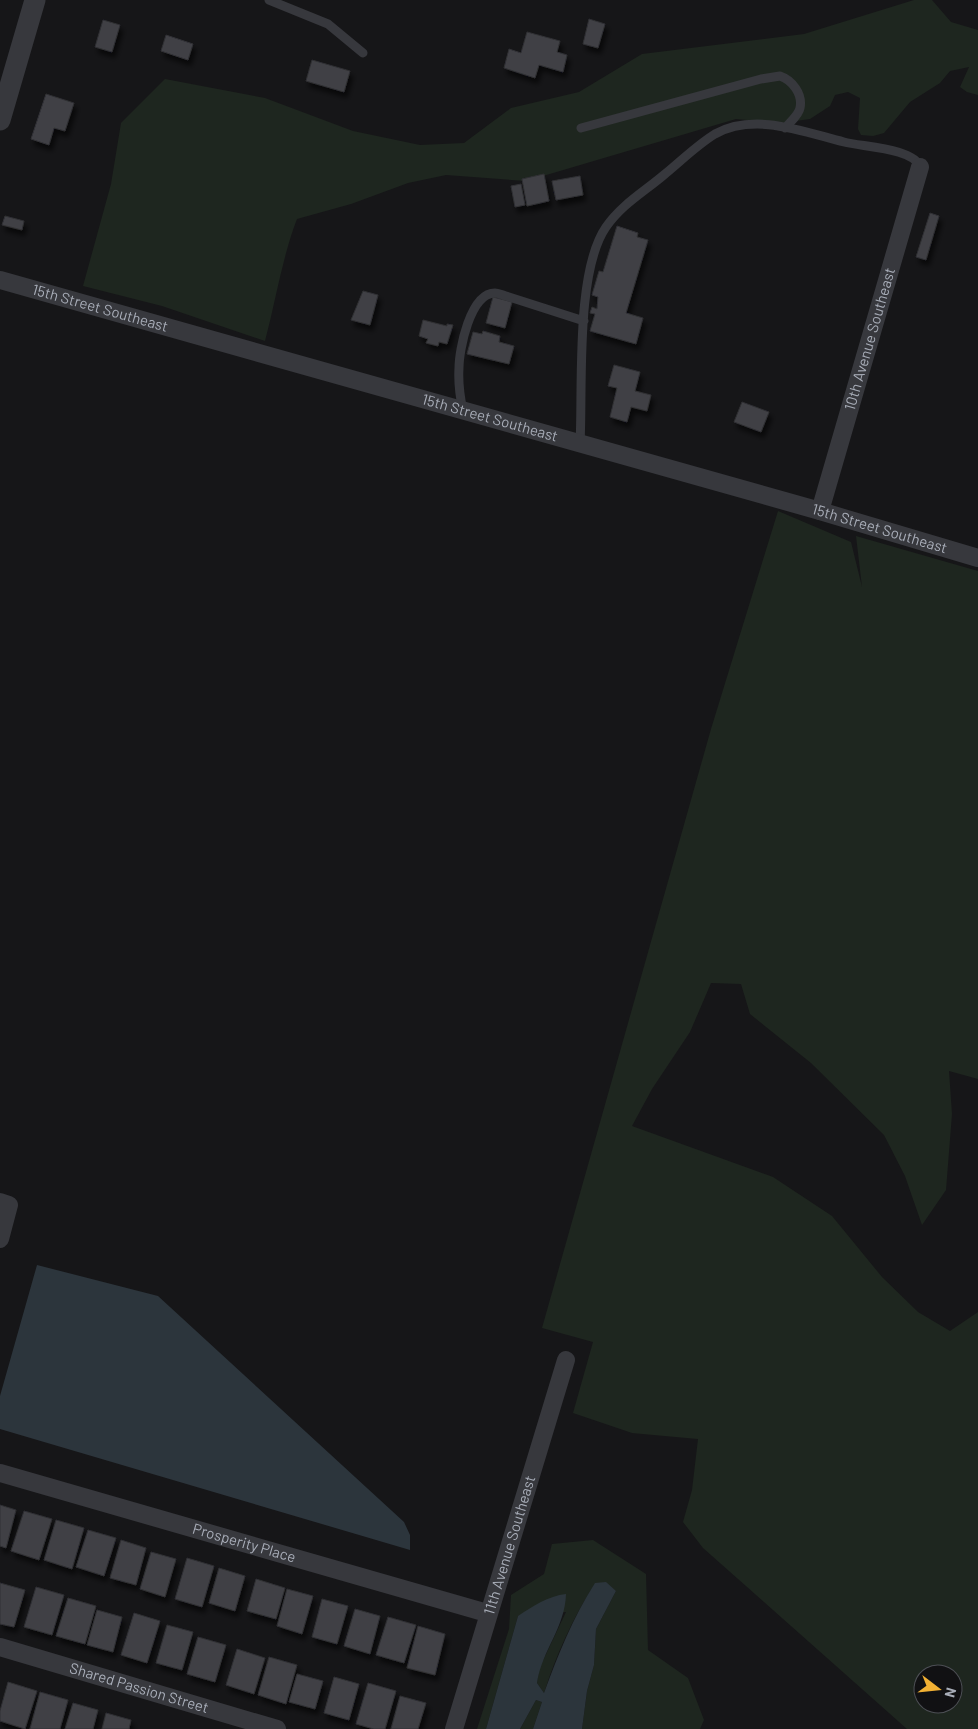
<svg xmlns="http://www.w3.org/2000/svg" width="978" height="1729" viewBox="0 0 978 1729" font-family="Barlow,sans-serif">
  <defs>
    <filter id="shadow"><feDropShadow dx="3" dy="5.5" stdDeviation="2.5" flood-color="#0009"/></filter>
  </defs>
  <rect width="100%" height="100%" fill="#161618"/>
  <path fill="#1e261f" fill-rule="evenodd" d="M914,0H932L951,22L978,30V95L967,92L960,87L969,67L950,71L940,83L910,102L884,133L873,136L861,135L858,129L860,98L848,92L835,95L830,106L810,119L781,123L736,119L526,181L446,175L408,183L351,204L297,219C282,258 276,300 265,341L162,306L83,286L111,184L121,123L165,79L265,98L353,131L420,145L464,143L511,108L579,92L642,54L804,34Z
    M778,511L851,542L862,587L856,536L978,571V1079L949,1071L952,1114L946,1190L922,1225L905,1176L884,1135L811,1063L750,1014L741,984L711,983L690,1032L652,1089L632,1126L773,1177L832,1216L882,1277L918,1312L950,1331L978,1312V1729H907L703,1548L683,1522L692,1490L698,1439L632,1433L573,1413L593,1342L542,1328L711,729ZM923,1674H953V1704H923Z
    M593,1540L646,1574L648,1650L688,1678L704,1720L700,1729H582L587,1691L594,1665L596,1629L616,1591L595,1584C573,1617 556,1655 544,1693L537,1683L539,1669L566,1612L518,1616L486,1729H477L509,1629L511,1595L544,1574L552,1544Z
    M536,1700L542,1702L533,1729H520Z"/>
  <path fill="#2c353c" d="M37,1265L158,1296L404,1522L410,1535V1550L0,1429V1396Z
    M606,1582L616,1591L596,1629L594,1665L587,1691L582,1729H533L542,1702L536,1700L520,1729H486L518,1616C533,1606 548,1596 566,1594C565,1628 542,1650 537,1683L544,1693C558,1655 573,1617 595,1583Z"/>
  <path fill="#404145" stroke="#303034" filter="url(#shadow)" d="M589,19L605,24L598,48L583,44Z
    M103,20L120,25L112,52L95,47Z
    M527,32L560,41L557,52L567,55L563,72L539,65L535,78L504,68L509,49L521,53Z
    M166,35L193,44L188,60L161,51Z
    M312,60L350,71L344,92L306,81Z
    M46,94L74,103L65,131L54,128L49,145L31,139Z
    M544,174L549,201L527,206L522,179Z
    M580,176L583,195L556,200L552,181Z
    M521,184L525,205L515,207L511,186Z
    M930,213L939,216L926,260L916,257Z
    M5,216L24,221L22,230L2,225Z
    M617,226L638,233L637,237L648,240L626,313L643,318L636,344L590,331L595,314L590,313L592,307L597,309L598,297L592,295L599,271L603,272Z
    M363,291L378,295L370,325L351,320Z
    M493,297L512,302L505,328L486,323Z
    M423,320L447,326V324L453,325L447,344L439,342L438,346L426,343L428,339L419,336Z
    M483,331L500,336L499,342L514,346L509,364L467,354L473,332L482,334Z
    M614,365L640,372L635,391L651,395L647,411L631,407L627,422L610,417L617,388L608,386Z
    M742,402L769,412L761,432L734,422Z
    M0,1505L16,1510L6,1548L0,1546Z
    M24,1511L52,1519L39,1560L11,1551Z
    M56,1520L84,1528L72,1569L44,1560Z
    M88,1530L116,1538L104,1576L76,1567Z
    M121,1540L146,1548L136,1585L110,1578Z
    M151,1552L176,1559L165,1597L140,1589Z
    M187,1558L214,1566L202,1607L175,1599Z
    M219,1568L245,1576L235,1611L209,1603Z
    M256,1579L285,1588L276,1619L247,1611Z
    M0,1583L25,1590L14,1627L0,1624Z
    M36,1587L64,1595L52,1635L24,1627Z
    M287,1589L313,1596L302,1634L277,1626Z
    M68,1598L96,1606L85,1644L56,1636Z
    M322,1599L348,1606L337,1644L312,1637Z
    M355,1609L380,1616L370,1654L344,1646Z
    M97,1610L122,1617L113,1652L87,1645Z
    M134,1613L160,1621L147,1663L121,1655Z
    M388,1617L416,1625L404,1663L376,1655Z
    M167,1625L193,1632L182,1670L156,1663Z
    M418,1626L445,1634L435,1675L407,1668Z
    M198,1637L226,1645L215,1682L187,1674Z
    M237,1649L265,1658L254,1694L226,1685Z
    M269,1657L297,1665L286,1704L258,1695Z
    M297,1674L323,1681L315,1709L289,1702Z
    M334,1677L359,1684L349,1720L324,1713Z
    M8,1682L37,1691L25,1729L0,1721V1711Z
    M368,1683L396,1691L385,1729H374L356,1724Z
    M40,1692L68,1700L60,1729H30Z
    M400,1696L426,1703L418,1729H391Z
    M73,1703L98,1710L93,1729H65Z
    M106,1713L131,1720L129,1729H102Z"/>
  <g fill="none" stroke-linecap="round" stroke-linejoin="round">
    <path stroke="#37383d" stroke-width="9" d="M269,0L328,24L363,53
      M581,128L761,79L780,76C792,80 803,94 800,108C799,115 790,122 785,128
      M463,411C460,397 458,383 459,368C459,350 470,293 495,293C498,293 502,295 506,296L584,321
      M580,444C583,388 575,272 606,227C622,204 644,192 665,174C681,161 697,145 715,134C755,112 804,132 844,142C863,147 914,148 920,167"/>
    <g stroke="#37383d" stroke-width="18">
      <path id="s1" d="M0,280L820,511L978,558"/>
      <path id="s2" d="M820,511L920,167"/>
      <path d="M0,1202L9,1205L0,1239"/>
      <path id="s3" d="M0,1473L487,1613"/>
      <path id="s4" d="M0,1647L277,1729"/>
      <path id="s5" d="M454,1729L566,1360"/>
    </g>
    <path stroke="#37383d" stroke-width="21" d="M0,120L35,0"/>
  </g>
  <g text-anchor="middle" stroke-width="5" stroke-linejoin="round" paint-order="stroke">
    <g font-size="15" fill="#a8adb8" stroke="#111113">
      <text dy="5" stroke="none"><textPath href="#s1" startOffset="104">15th Street Southeast</textPath></text>
      <text dy="5" stroke="none"><textPath href="#s2" startOffset="179">10th Avenue Southeast</textPath></text>
      <text dy="5" stroke="none"><textPath href="#s1" startOffset="509">15th Street Southeast</textPath></text>
      <text dy="5" stroke="none"><textPath href="#s1" startOffset="914">15th Street Southeast</textPath></text>
      <text dy="5" stroke="none"><textPath href="#s3" startOffset="254">Prosperity Place</textPath></text>
      <text dy="5" stroke="none"><textPath href="#s5" startOffset="192">11th Avenue Southeast</textPath></text>
      <text dy="5" stroke="none"><textPath href="#s4" startOffset="145">Shared Passion Street</textPath></text>
    </g>
  </g>
  <g transform="translate(938 1689) rotate(106)"><circle r="24" fill="#111113" stroke="#4d4f55"/>
  <path d="M0-4L9 19L0 12L-9 19Z" fill="#f2b134"/>
  <text y="-8" font-size="14" font-weight="bold" text-anchor="middle" fill="#a8adb8">N</text>
  </g>
</svg>
